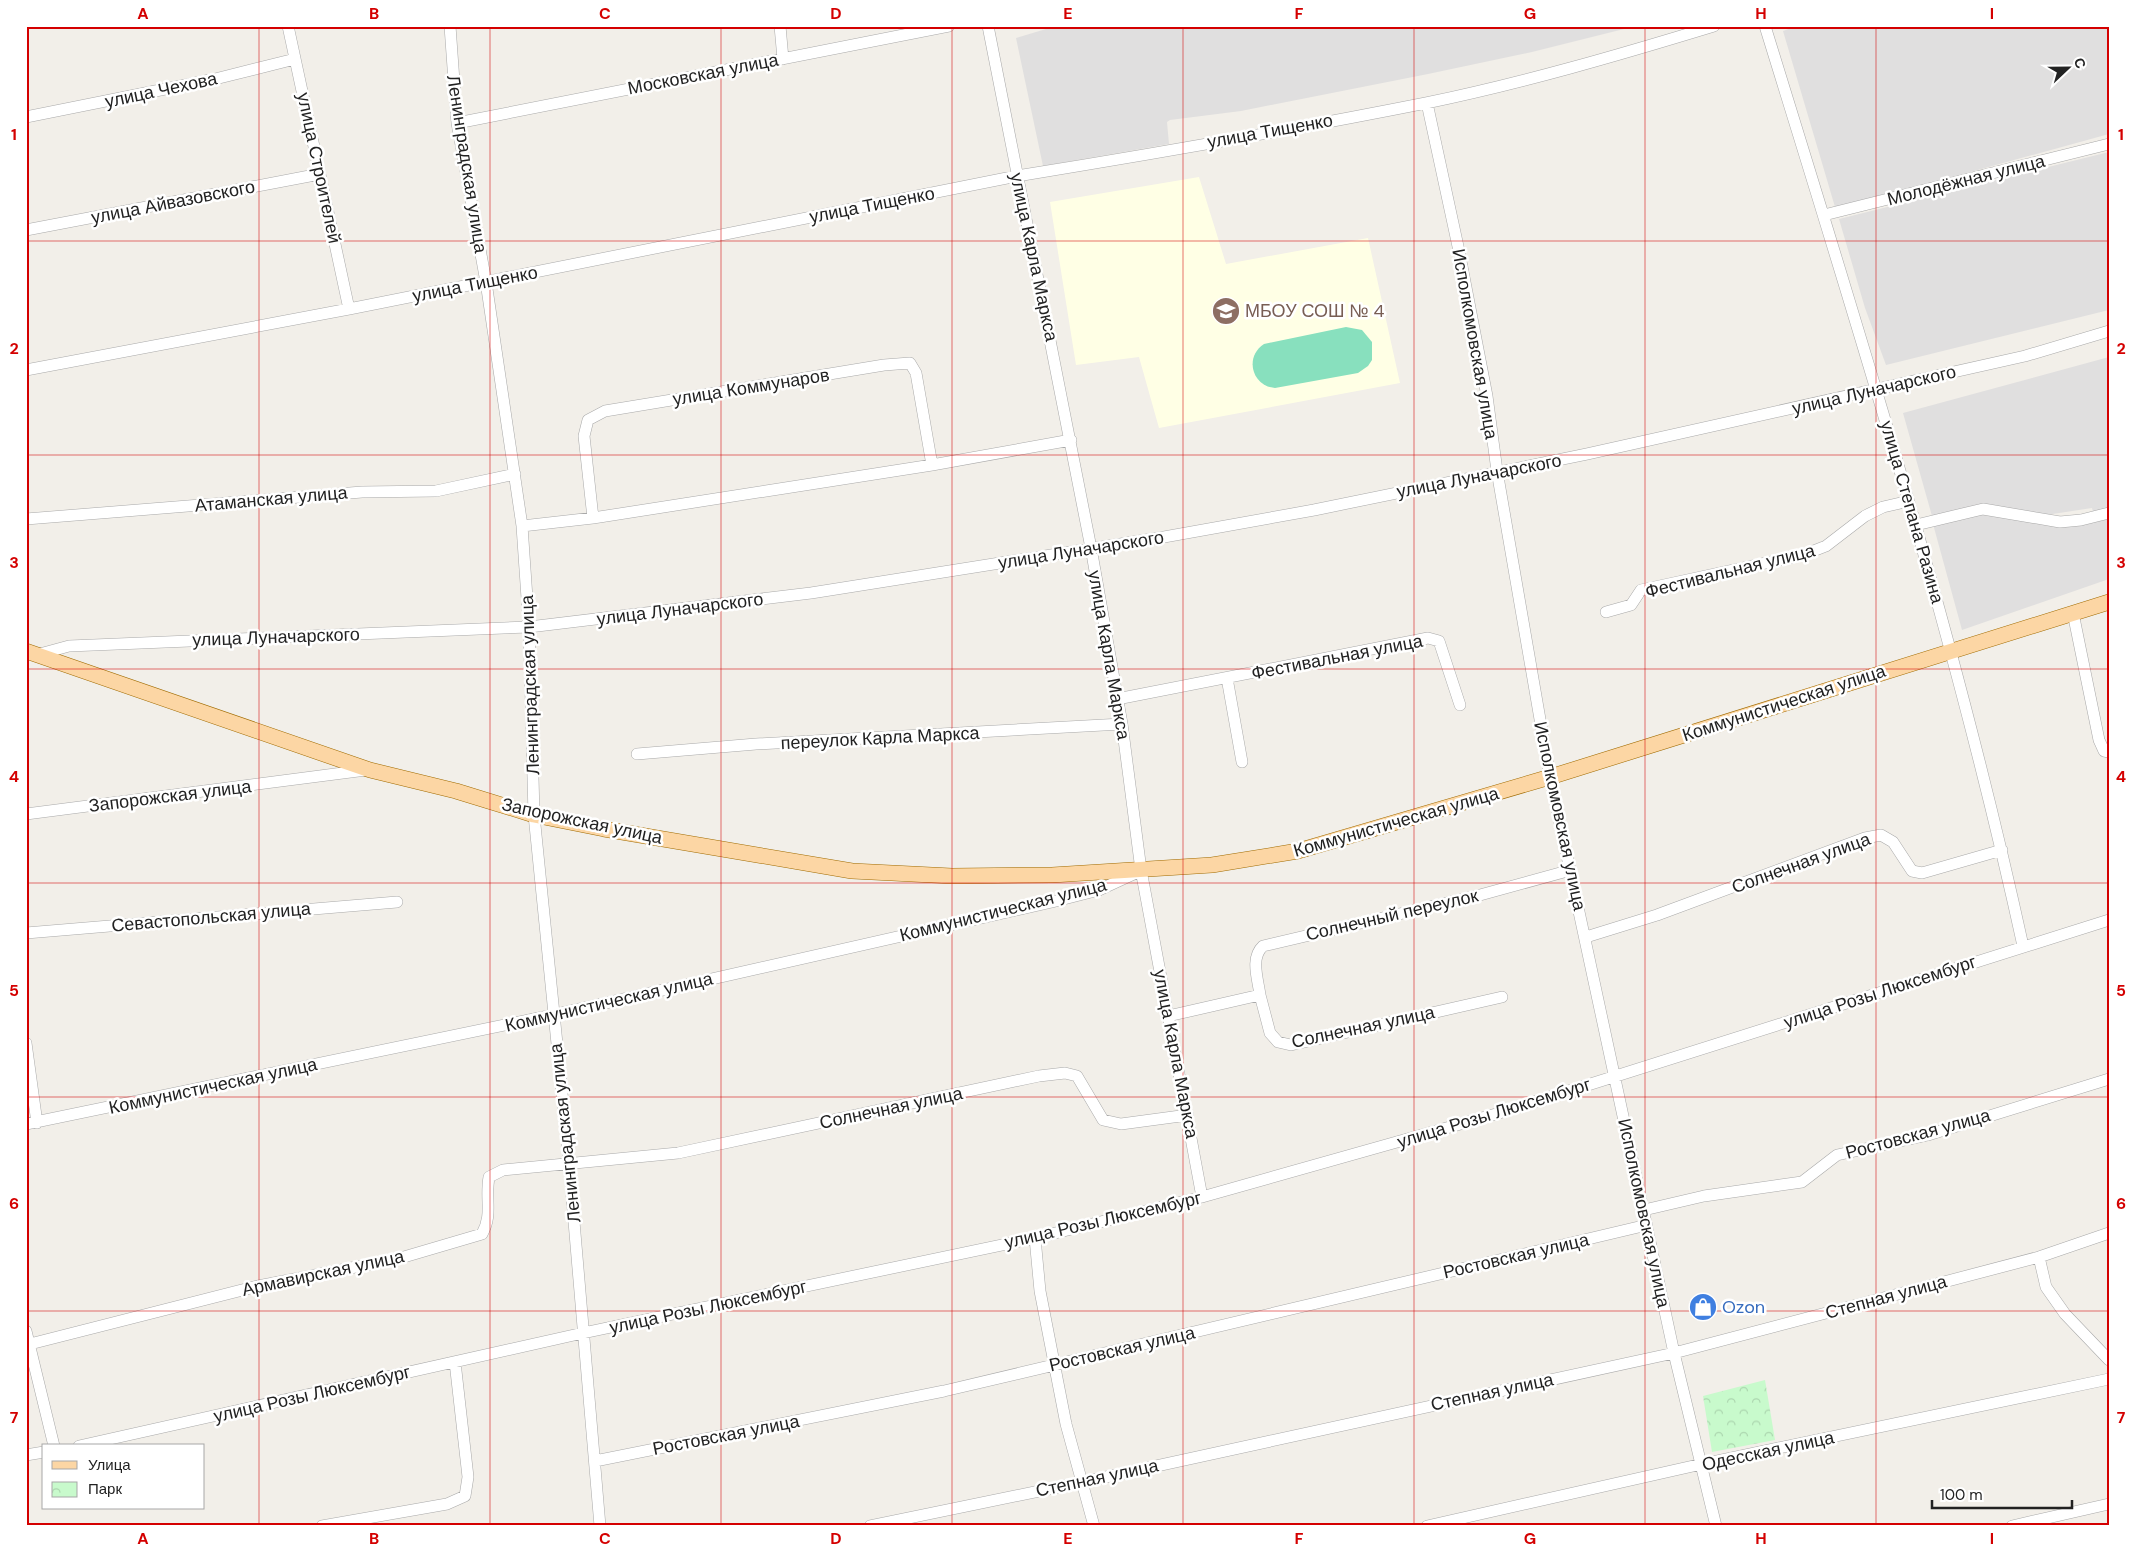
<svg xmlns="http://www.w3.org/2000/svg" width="2135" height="1552" viewBox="0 0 2135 1552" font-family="'DM Sans',sans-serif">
  <defs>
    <pattern id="park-crowns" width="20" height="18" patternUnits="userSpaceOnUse" patternTransform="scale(1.25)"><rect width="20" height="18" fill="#c8facc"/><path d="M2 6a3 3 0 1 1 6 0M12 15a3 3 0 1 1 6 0" fill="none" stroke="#acd6af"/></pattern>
  </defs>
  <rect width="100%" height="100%" fill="#f2efe9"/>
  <path fill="#e0dfdf" d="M1056,26H1636L1532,52L1428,74L1241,111L1170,120L1167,122L1169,144L1043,166L1016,38Z
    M1797,26H2109V134L1956,176L1835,207L1783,31Z
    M2109,152V310L1886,365L1865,308L1839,219Z
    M2109,357V508L2093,512L2092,508L2046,515L1978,505L1932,516L1903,413Z
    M1978,514L2031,522L2109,517V579L1962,630L1933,524Z"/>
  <path fill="#ffffe5" d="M1199,177L1226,264L1368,238L1400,383L1159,428L1139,357L1076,365L1050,202Z"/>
  <path fill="url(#park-crowns)" d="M1765,1380L1775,1440L1712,1452L1703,1396Z"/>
  <path fill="#88e0be" d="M1346,327L1362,330L1372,342V360L1368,366L1358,373L1275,388C1252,386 1244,357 1264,344Z"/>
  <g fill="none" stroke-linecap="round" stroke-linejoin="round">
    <defs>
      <path id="minor" d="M288,26L349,309
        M450,26L457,123L486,282L522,526L529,627L534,815L569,1163L600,1526
        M780,26L783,59
        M988,26L1091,548L1122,724L1141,870L1202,1197
        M1765,26C1859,331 1955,635 2023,946
        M1427,103L1459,251L1487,396L1497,471L1550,777L1674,1353L1716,1526
        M26,117L215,79L295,59
        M457,123L949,26
        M1824,215L2109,144
        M26,230L320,174
        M26,370L349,309L1017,176C1153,154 1290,130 1426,103C1523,83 1619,55 1714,26
        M593,518L584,436L588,420L605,411L884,365L910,363L916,373L932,465
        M26,519L362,492L436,491L515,474
        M1916,525L1983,509L2060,522L2081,520L2109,513
        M522,526L593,518L932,465L1071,440
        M1606,612L1631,605L1641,590L1803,555L1826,546L1865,516L1883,507L1909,501
        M2073,613L2099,740L2104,751L2109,752
        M36,655L69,646L529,627L811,593L1164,537L1314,510L1587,454L2025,356L2109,331
        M1227,678L1242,762
        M1117,699L1428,638L1439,641L1460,705
        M637,754L756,744L1122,724
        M26,814L366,770
        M26,933L397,902
        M1586,937L1657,915L1865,838L1881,835L1893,842L1912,871L1922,873L2002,850
        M1260,995C1258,979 1250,958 1263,946L1480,895L1571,870
        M1168,1016L1260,995L1270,1033L1278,1042L1291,1045L1502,997
        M26,1043L37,1123
        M26,1124L553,1015L1052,902L1099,890L1138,872
        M1644,1210L1704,1196L1802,1182L1837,1155L1928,1135L2109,1079
        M1035,1238L1040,1291L1066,1424L1094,1526
        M2039,1257L2046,1287L2065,1314L2109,1360
        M26,1331L54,1446
        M26,1345L258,1286L397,1259L482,1234C493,1214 485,1200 489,1177L503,1170L678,1153L1039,1076L1065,1073L1077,1076L1103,1120L1121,1124L1188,1115
        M79,1446L583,1333L1035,1238L1202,1197L1496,1114L2109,920
        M26,1455L44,1452
        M595,1461L944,1391L1647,1225
        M322,1526L447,1504L465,1496L468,1477L455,1362
        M870,1526L1083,1482L1674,1353L2039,1257L2109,1233
        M1427,1526L1702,1464L2109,1379
        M2012,1526L2109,1504"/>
      <path id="major" d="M26,651L370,770L456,791L534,815L604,829L852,871L952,876L1052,875L1212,865L1298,851L1550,777L2109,602"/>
    </defs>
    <use href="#minor" stroke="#a9a9a9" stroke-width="12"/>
    <use href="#major" stroke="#a06b00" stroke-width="16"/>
    <use href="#minor" stroke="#fff" stroke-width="11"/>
    <use href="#major" stroke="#fcd6a4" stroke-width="15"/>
  </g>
  <path fill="none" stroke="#d40000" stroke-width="1" stroke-opacity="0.55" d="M259,26V1526M490,26V1526M721,26V1526M952,26V1526M1183,26V1526M1414,26V1526M1645,26V1526M1876,26V1526M26,241H2109M26,455H2109M26,669H2109M26,883H2109M26,1097H2109M26,1311H2109"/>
  <defs>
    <symbol id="school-disc" viewBox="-11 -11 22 22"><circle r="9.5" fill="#8d6e63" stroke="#fff"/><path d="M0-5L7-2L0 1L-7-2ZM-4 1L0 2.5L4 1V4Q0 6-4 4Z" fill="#fff"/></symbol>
    <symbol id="shop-disc" viewBox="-11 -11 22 22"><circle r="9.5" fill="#3f7fe0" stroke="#fff"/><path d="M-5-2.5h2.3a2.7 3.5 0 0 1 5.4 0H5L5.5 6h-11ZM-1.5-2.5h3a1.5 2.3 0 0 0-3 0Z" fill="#fff"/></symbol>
  </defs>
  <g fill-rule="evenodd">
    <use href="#school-disc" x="1210" y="295" width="32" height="32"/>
    <use href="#shop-disc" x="1687" y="1291" width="32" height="32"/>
  </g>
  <g text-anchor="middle" stroke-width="5" stroke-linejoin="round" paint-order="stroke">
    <g font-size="18" fill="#222" stroke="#fff">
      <text transform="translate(703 74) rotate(-11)" y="6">Московская улица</text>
      <text transform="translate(161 90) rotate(-12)" y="6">улица Чехова</text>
      <text transform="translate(1270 131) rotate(-10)" y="6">улица Тищенко</text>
      <text transform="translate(467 164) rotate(81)" y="6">Ленинградская улица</text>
      <text transform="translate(319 168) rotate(78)" y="6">улица Строителей</text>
      <text transform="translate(1966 180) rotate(-14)" y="6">Молодёжная улица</text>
      <text transform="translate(173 202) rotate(-11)" y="6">улица Айвазовского</text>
      <text transform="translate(872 205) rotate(-11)" y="6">улица Тищенко</text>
      <text transform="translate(1034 257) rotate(78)" y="6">улица Карла Маркса</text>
      <text transform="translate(475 284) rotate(-11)" y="6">улица Тищенко</text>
      <text transform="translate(1475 344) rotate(80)" y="6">Исполкомовская улица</text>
      <text transform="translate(751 387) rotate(-9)" y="6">улица Коммунаров</text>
      <text transform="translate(1874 390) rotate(-13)" y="6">улица Луначарского</text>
      <text transform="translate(1479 476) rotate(-11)" y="6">улица Луначарского</text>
      <text transform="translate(271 499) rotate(-5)" y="6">Атаманская улица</text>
      <text transform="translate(1912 512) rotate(74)" y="6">улица Степана Разина</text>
      <text transform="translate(1081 550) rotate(-9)" y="6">улица Луначарского</text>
      <text transform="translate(1730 571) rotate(-14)" y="6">Фестивальная улица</text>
      <text transform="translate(680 609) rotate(-7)" y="6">улица Луначарского</text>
      <text transform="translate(276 637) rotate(-2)" y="6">улица Луначарского</text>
      <text transform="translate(1109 655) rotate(80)" y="6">улица Карла Маркса</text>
      <text transform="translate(1337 657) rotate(-11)" y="6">Фестивальная улица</text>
      <text transform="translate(530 685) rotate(-92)" y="6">Ленинградская улица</text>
      <text transform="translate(1784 703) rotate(-18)" y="6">Коммунистическая улица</text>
      <text transform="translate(880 738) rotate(-3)" y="6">переулок Карла Маркса</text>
      <text transform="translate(170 796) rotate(-7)" y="6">Запорожская улица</text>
      <text transform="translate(1560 816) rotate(78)" y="6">Исполкомовская улица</text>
      <text transform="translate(582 821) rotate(12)" y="6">Запорожская улица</text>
      <text transform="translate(1396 822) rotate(-16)" y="6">Коммунистическая улица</text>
      <text transform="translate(1801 863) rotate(-20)" y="6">Солнечная улица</text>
      <text transform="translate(1003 910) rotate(-14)" y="6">Коммунистическая улица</text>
      <text transform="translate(1392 915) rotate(-13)" y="6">Солнечный переулок</text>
      <text transform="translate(211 917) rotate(-5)" y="6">Севастопольская улица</text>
      <text transform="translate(1880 992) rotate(-18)" y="6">улица Розы Люксембург</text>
      <text transform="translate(609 1002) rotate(-13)" y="6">Коммунистическая улица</text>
      <text transform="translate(1363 1027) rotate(-12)" y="6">Солнечная улица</text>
      <text transform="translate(1176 1054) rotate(79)" y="6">улица Карла Маркса</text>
      <text transform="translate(213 1086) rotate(-12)" y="6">Коммунистическая улица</text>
      <text transform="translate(891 1108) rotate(-12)" y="6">Солнечная улица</text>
      <text transform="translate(1494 1113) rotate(-17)" y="6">улица Розы Люксембург</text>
      <text transform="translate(565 1133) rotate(-96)" y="6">Ленинградская улица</text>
      <text transform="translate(1918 1134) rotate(-15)" y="6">Ростовская улица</text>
      <text transform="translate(1644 1213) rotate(78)" y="6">Исполкомовская улица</text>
      <text transform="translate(1103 1220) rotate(-13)" y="6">улица Розы Люксембург</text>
      <text transform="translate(1516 1256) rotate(-13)" y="6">Ростовская улица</text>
      <text transform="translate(323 1273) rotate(-12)" y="6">Армавирская улица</text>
      <text transform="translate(1886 1297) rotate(-15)" y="6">Степная улица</text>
      <text transform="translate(708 1307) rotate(-12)" y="6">улица Розы Люксембург</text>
      <text transform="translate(1122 1349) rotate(-13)" y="6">Ростовская улица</text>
      <text transform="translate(1492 1392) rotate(-12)" y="6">Степная улица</text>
      <text transform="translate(312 1394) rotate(-13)" y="6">улица Розы Люксембург</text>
      <text transform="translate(726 1435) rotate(-11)" y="6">Ростовская улица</text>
      <text transform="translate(1768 1451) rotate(-12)" y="6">Одесская улица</text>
      <text transform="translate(1097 1478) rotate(-12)" y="6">Степная улица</text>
    </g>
    <g font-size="18" fill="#785e54" stroke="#fff" text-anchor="start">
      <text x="1245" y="317">МБОУ СОШ № 4</text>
    </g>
    <g font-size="18" fill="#366cbe" stroke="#fff" text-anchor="start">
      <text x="1722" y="1313">Ozon</text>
    </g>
  </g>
  <rect width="2135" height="1552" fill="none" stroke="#ffffff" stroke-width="55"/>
  <rect x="42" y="1444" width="162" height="65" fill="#ffffff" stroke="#a7a7a7"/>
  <rect x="52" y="1461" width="25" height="8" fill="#fcd6a4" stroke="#a7a7a7"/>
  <text x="88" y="1470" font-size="15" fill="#222222">Улица</text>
  <rect x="52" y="1482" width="25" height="15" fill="url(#park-crowns)" stroke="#a7a7a7"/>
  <text x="88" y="1494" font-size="15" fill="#222222">Парк</text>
  <g transform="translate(2068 68) rotate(68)" stroke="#ffffff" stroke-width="4" paint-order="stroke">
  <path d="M0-4L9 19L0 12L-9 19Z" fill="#222222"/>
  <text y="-8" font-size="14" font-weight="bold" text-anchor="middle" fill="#222222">С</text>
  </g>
  <path d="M1932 1500v8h140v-8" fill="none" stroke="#222222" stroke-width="2.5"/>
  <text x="1940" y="1500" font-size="15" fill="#222222" stroke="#ffffff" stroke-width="4" paint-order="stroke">100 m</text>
  <rect x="28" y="28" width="2080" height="1496" fill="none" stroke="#d40000" stroke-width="2"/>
  <g font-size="16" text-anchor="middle" font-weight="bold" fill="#d40000">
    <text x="143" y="19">A</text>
    <text x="374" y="19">B</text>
    <text x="605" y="19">C</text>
    <text x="836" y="19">D</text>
    <text x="1068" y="19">E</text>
    <text x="1299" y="19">F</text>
    <text x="1530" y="19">G</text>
    <text x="1761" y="19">H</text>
    <text x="1992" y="19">I</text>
    <text x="14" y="140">1</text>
    <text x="2121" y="140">1</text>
    <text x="14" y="354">2</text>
    <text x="2121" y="354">2</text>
    <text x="14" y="568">3</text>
    <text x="2121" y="568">3</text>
    <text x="14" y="782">4</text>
    <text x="2121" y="782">4</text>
    <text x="14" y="996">5</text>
    <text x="2121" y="996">5</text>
    <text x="14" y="1209">6</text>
    <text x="2121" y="1209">6</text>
    <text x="14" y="1423">7</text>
    <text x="2121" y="1423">7</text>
    <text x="143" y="1544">A</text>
    <text x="374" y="1544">B</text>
    <text x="605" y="1544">C</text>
    <text x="836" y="1544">D</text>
    <text x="1068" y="1544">E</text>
    <text x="1299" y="1544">F</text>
    <text x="1530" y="1544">G</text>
    <text x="1761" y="1544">H</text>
    <text x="1992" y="1544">I</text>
  </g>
</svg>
